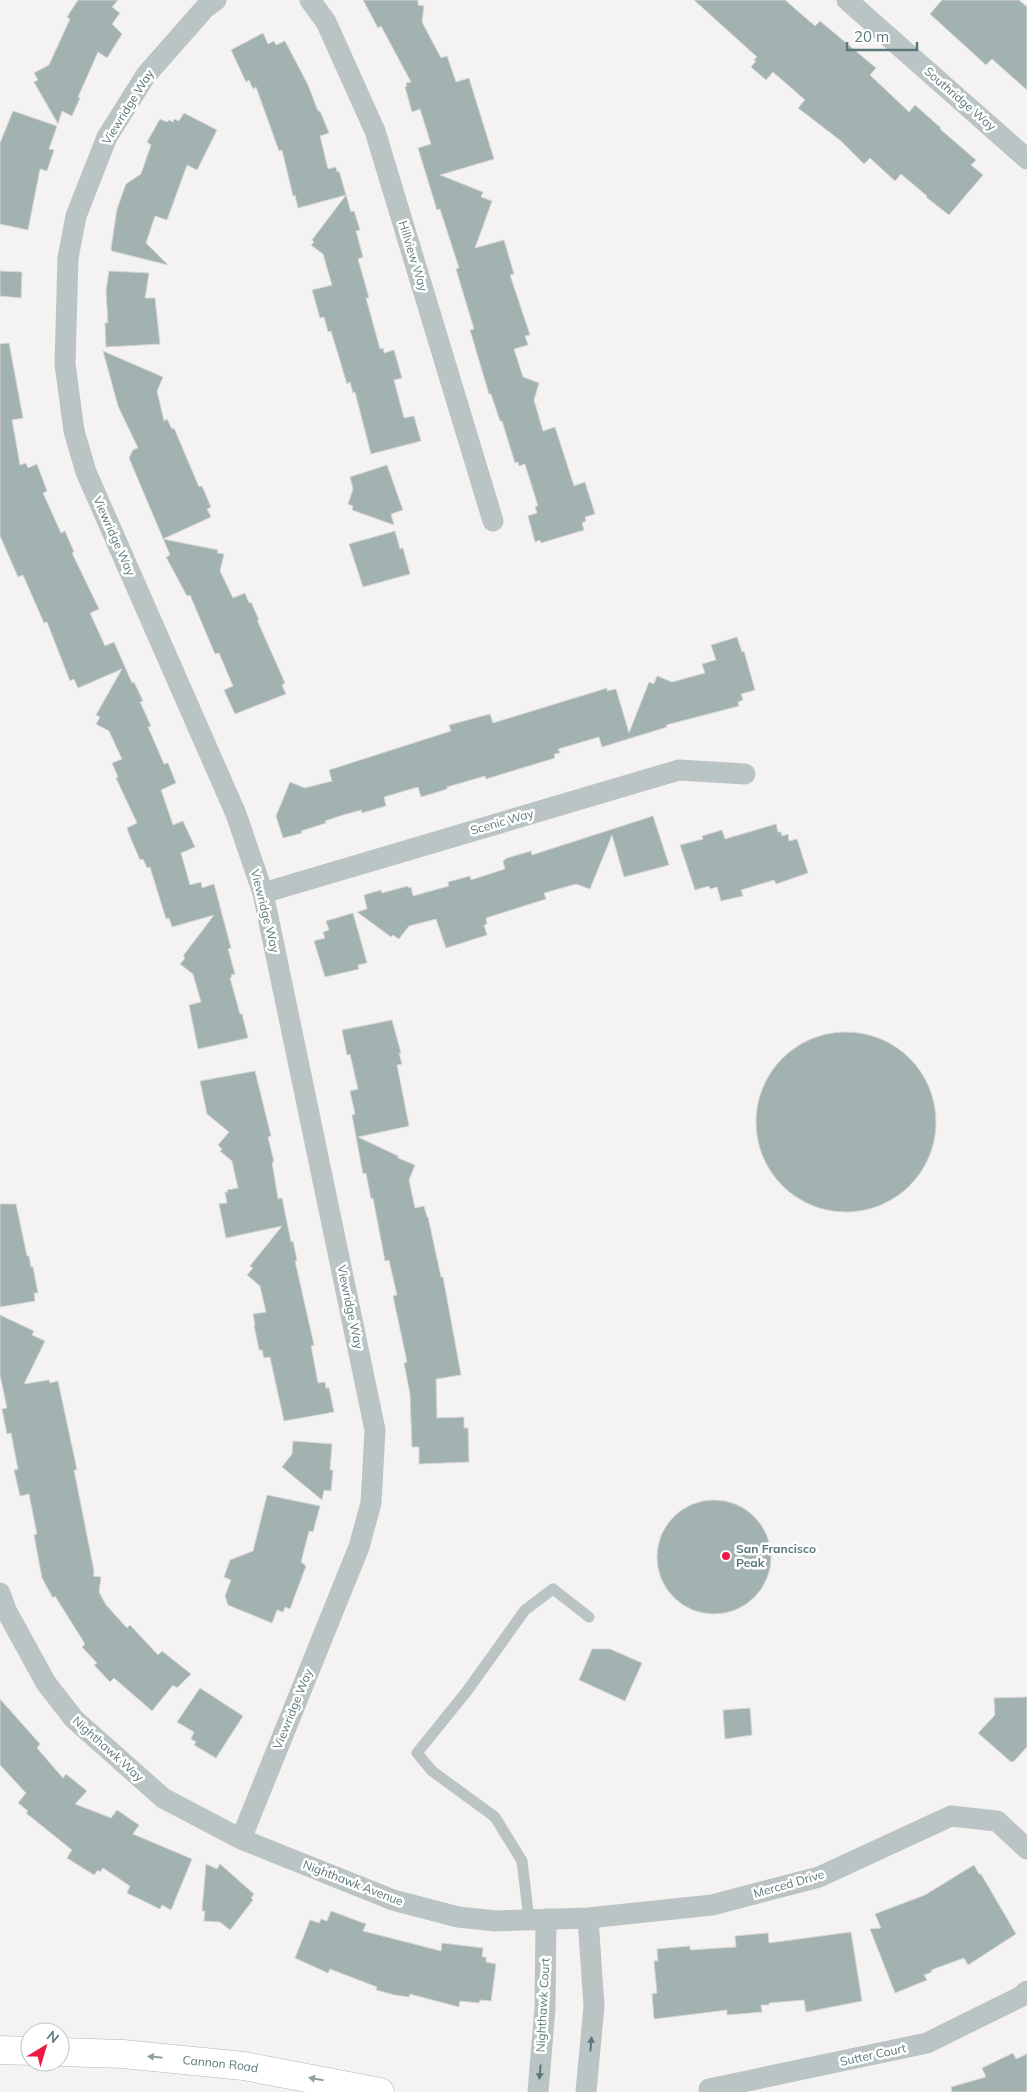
<svg xmlns="http://www.w3.org/2000/svg" width="1027" height="2092" viewBox="0 0 1027 2092" font-family="Mulish,sans-serif">
  <rect width="100%" height="100%" fill="#f5f3f1"/>
  <path fill="#a1b2b1" stroke="#d6d5d4" d="M78,0H118L112,7L120,13L112,24L122,34L107,58L98,52L78,97L80,98L72,116L62,111L58,124L34,82L38,80L34,73L49,65L70,19L67,17Z
    M363,0H418V5L424,6L422,22L441,58L447,56L456,82L469,78L494,159L440,175L483,192L481,197L492,201L475,248L504,240L514,274L510,275L530,335L525,336L528,345L514,349L523,377L539,383L534,400L543,431L555,427L574,486L585,482L595,514L585,517L586,521L582,523L584,530L541,543L540,540L535,542L528,516L537,513L535,506H538L525,464L519,466L518,462L515,463L502,421H500L491,394H489L470,330L474,329L456,269L459,268L440,209L437,210L418,148L431,144L420,109L412,112L405,87L407,86L406,83L411,82L381,26L378,28Z
    M694,0H785L815,26L820,21L876,68L870,75L909,112L915,105L941,128L940,129L976,160L971,165L983,175L949,215L926,197L927,196L901,174L895,181L870,158L864,164L841,141L798,108L805,100L773,72L766,80L751,67L756,61L754,60L757,57Z
    M942,0H1019L1027,7V90L992,59L986,65L930,14Z
    M263,33L268,44L274,41L276,45L285,41L308,85L318,111H320L329,133L320,136L328,169L336,167L337,172L339,171L351,212L354,211L360,230L356,231L363,257L358,259L369,298H366L380,349L383,348L384,353L394,350L402,378L394,380L404,418L414,416L421,441L371,454L355,392L353,393L350,382L347,384L331,331L328,332L324,317L320,318L312,290L332,285L323,254L311,245L314,242L312,240L346,195L298,208L295,195L293,196L282,150L279,151L256,87L253,89L249,80L246,82L231,50Z
    M13,111L57,126L49,149L54,150L47,171L40,169L28,230L0,224V143Z
    M184,113L217,130L197,170L187,165L167,220L155,216L146,243L168,265L112,251L111,249L117,209L126,184L141,174L151,145L147,142L160,119L167,122L169,120L173,122L174,119L179,121Z
    M0,271L22,272L21,298L0,296Z
    M109,271L149,273L145,298H155L160,344L106,347L105,323H108L106,291Z
    M9,343L23,418L12,420L20,465L26,463L28,468L37,464L47,491L43,493L61,533L65,531L74,552L72,553L99,609L90,613L105,646L114,642L132,683L134,682L143,701L140,702L151,726L148,727L164,764L168,763L176,783L161,790L173,825L183,821L195,847L181,853L190,885L201,882L202,888L214,884L231,948L228,949L235,974L231,975L232,977L230,978L240,1014H242L248,1038L198,1049L189,1005L201,1002L193,974L180,964L185,958L183,956L214,915L172,927L169,918L166,919L150,867L147,868L143,859L140,860L131,839L127,828L137,823L116,778L118,777L112,763L122,759L109,731L96,724L100,717L96,715L122,669L78,688L74,679L70,681L47,622L44,623L23,575L18,577L0,536V344Z
    M103,351L163,377L157,391L164,421L167,419L172,429L174,428L199,487L202,486L211,507L207,509L211,517L163,539L218,550L217,553L224,554L220,571L233,598L245,593L249,603L251,602L259,620H257L285,683L282,685L286,694L235,714L224,690L233,686L219,653L215,654L190,595L187,596L166,557L170,555L129,458L133,450L138,448L118,406Z
    M387,465L403,510L391,514L394,525L352,510L353,506L348,504L353,489L350,477Z
    M395,531L400,549L403,548L410,574L363,587L349,544Z
    M737,637L742,652L744,651L755,690L741,694L743,700L738,702L739,706L666,725L667,727L602,747L599,737L558,749L560,753L554,754L555,758L486,779L485,776L447,787V789L421,797L418,787L384,797L386,806L362,813L361,810L343,815L325,821L326,823L301,831L302,833L283,838L276,816L290,782L305,788L332,781L329,770L451,731L449,725L490,714L493,723L607,688V691L616,689L629,733L649,682L654,684L657,676L672,682L705,673L702,664L716,660L711,645Z
    M653,816L669,865L624,877L612,835L590,889L576,884L544,893L546,899L486,918L487,924L484,925L487,935L446,948L436,919L409,926L399,939L393,935L391,937L357,912L367,909L364,895L381,890L382,893L408,886V888L411,887L413,896L449,886L448,882L470,876L471,880L505,869L503,861L507,858L531,851L532,855Z
    M776,824L778,832H781L782,836L788,834L789,841L797,839L808,873L776,884L774,880L741,890L743,896L721,901L717,887L710,889L709,886L695,890L680,845L703,839L702,836L722,830L725,839Z
    M353,913L367,963L358,965L359,969L325,977L314,941L325,938L323,932L329,930L326,921Z
    M392,1020L401,1053H399L402,1064L397,1065L409,1126L358,1137L398,1156V1158L415,1165L409,1180L415,1208L424,1206L427,1217H428L441,1277H443L461,1375L436,1379L437,1418L464,1417V1428H468L469,1462L419,1464V1447H412L410,1394L404,1363L407,1362L393,1296L397,1295L389,1260L385,1261L373,1198L371,1199L366,1173L363,1174L352,1115L355,1114L350,1091L358,1089L350,1054L347,1055L342,1030Z
    M756 1122a90 90 0 1 1 180 0a90 90 0 1 1-180 0Z
    M255,1071L271,1136L268,1137L274,1162H272L278,1199L282,1198L291,1242L293,1241L297,1260L295,1261L314,1345L311,1346L318,1383L325,1382L326,1388H329L334,1412L284,1421L270,1357L264,1358L262,1350H259L254,1325H255L253,1314L266,1312L260,1286L247,1275L253,1268L250,1266L282,1226L226,1238L219,1204L227,1203L225,1192H228L227,1190L238,1188L232,1161L220,1151L222,1149L218,1145L229,1132L207,1114L200,1081Z
    M0,1204H16L27,1256H29L31,1267H33L38,1293H34L35,1301L0,1307Z
    M0,1315L34,1331L32,1335L45,1341L24,1384L49,1380L50,1383L58,1381L77,1470H74L94,1571L93,1576L101,1577L99,1592L106,1605L127,1628L130,1625L158,1655L162,1651L191,1674L177,1688L173,1685L152,1711L114,1678L110,1682L94,1665L97,1663L82,1647L85,1644L55,1596L53,1598L42,1578L34,1535L37,1534L29,1494L20,1496L14,1470L18,1469L11,1433L7,1434L2,1409L7,1408L0,1375Z
    M293,1441L332,1444L330,1470H333L331,1491L324,1490L322,1500L282,1467L292,1454Z
    M267,1495L320,1506L313,1532L309,1531L301,1562L306,1566L290,1609L285,1607L283,1612L277,1610L272,1623L228,1605L225,1596L231,1580L224,1577L230,1560L253,1551Z
    M657 1557a57 57 0 1 1 114 0a57 57 0 1 1-114 0Z
    M592,1649H610L642,1663L625,1701L579,1680Z
    M200,1688L243,1716L216,1758L194,1745L196,1742L191,1739L194,1732L177,1722Z
    M1027,1697V1747L1014,1761L1011,1762L978,1733L995,1715L994,1698Z
    M0,1699L40,1744L37,1748L63,1778L66,1774L87,1791L75,1804L111,1818L117,1810L139,1825L133,1834L192,1859L171,1910L162,1905L160,1909L127,1893L130,1886L103,1868L100,1872L98,1870L94,1875L67,1858L72,1850L26,1813L28,1811L18,1803L26,1793L0,1765Z
    M750,1708L752,1735L725,1739L723,1710Z
    M206,1864L217,1869L220,1864L254,1894L251,1898L253,1900L230,1930L220,1922L204,1921L205,1911H202Z
    M974,1865L979,1874H981L1016,1934L968,1965L964,1958L931,1970L932,1972L924,1975L927,1980L895,1993L870,1929L881,1928L875,1914L925,1895Z
    M331,1911L366,1924L363,1931L441,1951L442,1943L483,1948L482,1957H486V1962L496,1964L491,2001L480,2000L479,2003L460,2001L459,2007L410,1994L409,1997L395,1995L376,1990L377,1987L330,1969L328,1973L295,1958L310,1920L319,1923L321,1919L327,1921Z
    M851,1932L862,2001L806,2012L804,2000L769,2003V2005H761L762,2012L727,2015V2010L654,2019L652,1994L657,1993L654,1961H658L657,1949L690,1946V1950L736,1947L735,1936L768,1933L769,1943Z
    M1013,2053L1016,2059L1027,2054V2092H952L951,2087L986,2077L982,2068Z"/>
  <g fill="none" stroke-linecap="round" stroke-linejoin="round">
    <defs>
      <g id="secondary">
        <path d="M0,2050L30,2051"/>
        <path id="s1" d="M60,2052L123,2054L244,2066L380,2092"/>
      </g>
    </defs>
    <use href="#secondary" stroke="#adb9b9" stroke-width="29"/>
    <path stroke="#bbc4c4" stroke-width="11" d="M529,1919L522,1861L495,1817L432,1771L417,1753L467,1691L525,1610L553,1589L589,1617"/>
    <path stroke="#bbc4c4" stroke-width="21" d="M216,0L205,8L146,75L107,137L76,216L68,258L65,364L74,431L86,472L236,814L263,893L375,1430L371,1503L359,1547L241,1839
      M310,0L326,22L375,131L493,521
      M847,0L1027,159
      M263,893L679,770L745,774
      M0,1593L6,1610L46,1683L74,1719L163,1798L241,1839L393,1900L458,1917L496,1921L588,1918L712,1905L819,1877L951,1816L997,1821L1027,1849
      M709,2089L927,2043L1020,1997L1027,1991
      M538,2092L545,2008L546,1919
      M586,2092L594,2006L588,1918"/>
    <use href="#secondary" stroke="#fff" stroke-width="28"/>
  </g>
  <defs><path id="oneway-solid" d="M-6-.8H1V-3.2L6.5 0L1 3.2V.8H-6Z" transform="scale(1.25)"/></defs>
  <g fill="#5a7878">
    <use href="#oneway-solid" transform="translate(591 2044) rotate(-85)"/>
    <use href="#oneway-solid" transform="translate(540 2072) rotate(95)"/>
  </g>
  <g fill="#8ca0a0">
    <use href="#oneway-solid" transform="translate(155 2057) rotate(-174)"/>
    <use href="#oneway-solid" transform="translate(316 2079) rotate(-170)"/>
  </g>
  <circle fill="#ef1744" stroke="#fff" stroke-width="2" cx="726" cy="1556" r="5"/>
  <g text-anchor="middle" stroke-width="5" stroke-linejoin="round" paint-order="stroke">
    <g font-size="12" fill="#5a7878" stroke="#fff">
      <text transform="translate(960 99) rotate(41)" y="4">Southridge Way</text>
      <text transform="translate(128 107) rotate(-58)" y="4">Viewridge Way</text>
      <text transform="translate(413 256) rotate(73)" y="4">Hillview Way</text>
      <text transform="translate(114 536) rotate(66)" y="4">Viewridge Way</text>
      <text transform="translate(502 822) rotate(-16)" y="4">Scenic Way</text>
      <text transform="translate(265 911) rotate(76)" y="4">Viewridge Way</text>
      <text transform="translate(350 1307) rotate(78)" y="4">Viewridge Way</text>
      <text transform="translate(293 1709) rotate(-68)" y="4">Viewridge Way</text>
      <text transform="translate(108 1749) rotate(42)" y="4">Nighthawk Way</text>
      <text transform="translate(353 1883) rotate(21)" y="4">Nighthawk Avenue</text>
      <text transform="translate(789 1884) rotate(-16)" y="4">Merced Drive</text>
      <text transform="translate(543 2005) rotate(-87)" y="4">Nighthawk Court</text>
      <text transform="translate(873 2055) rotate(-12)" y="4">Sutter Court</text>
      <text dy="4" stroke="none"><textPath href="#s1" startOffset="161">Cannon Road</textPath></text>
    </g>
    <g font-size="12" font-weight="bold" fill="#5a7878" stroke="#fff" text-anchor="start">
      <text x="736" y="1553">San Francisco<tspan x="736" dy="14">Peak</tspan></text>
    </g>
  </g>
  <g transform="translate(45 2047) rotate(38)"><circle r="24" fill="#ffffff" stroke="#bdc9c9"/>
  <path d="M0-4L9 19L0 12L-9 19Z" fill="#ef1744"/>
  <text y="-8" font-size="14" font-weight="bold" text-anchor="middle" fill="#5a7878">N</text>
  </g>
  <path d="M847 42v8h70v-8" fill="none" stroke="#5a7878" stroke-width="2.5"/>
  <text x="854" y="42" font-size="15" fill="#5a7878" stroke="#ffffff" stroke-width="4" paint-order="stroke">20 m</text>
</svg>
